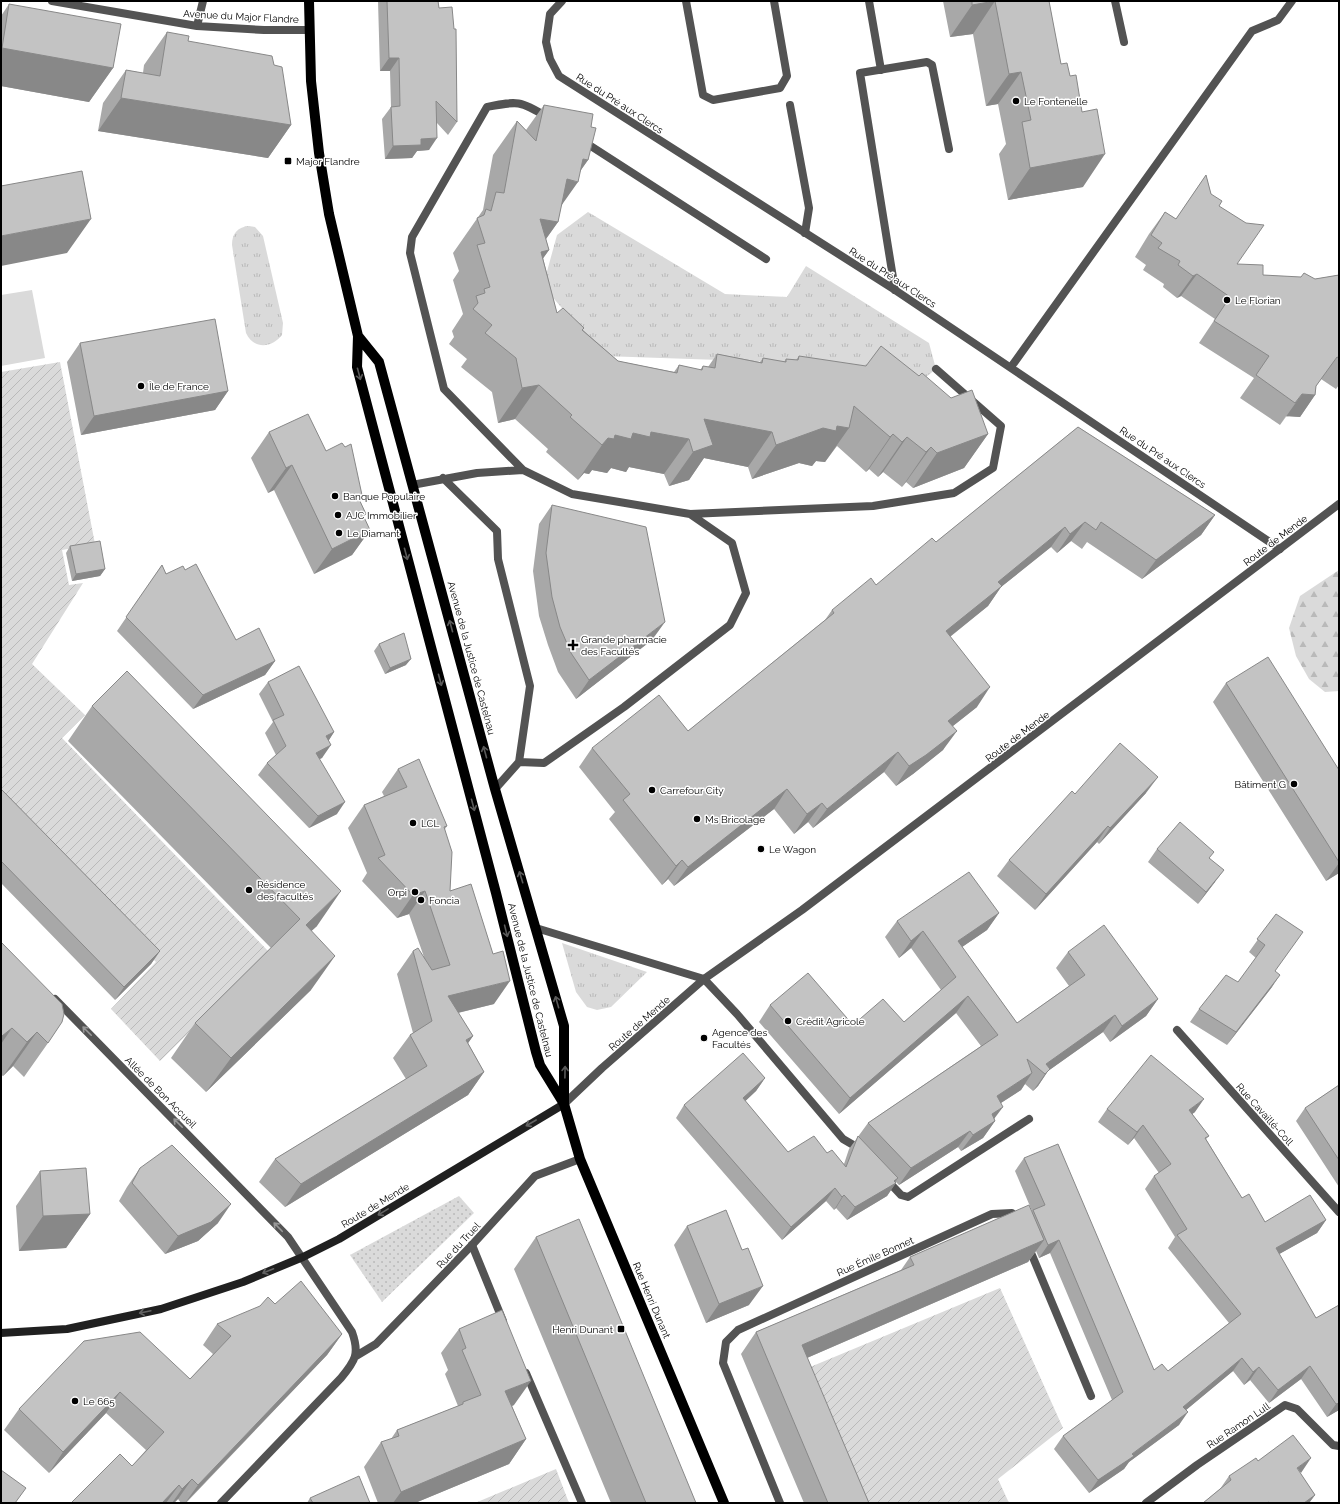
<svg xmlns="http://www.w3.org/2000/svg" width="1340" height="1504" viewBox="0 0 1340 1504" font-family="Raleway,sans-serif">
  <defs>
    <pattern id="grass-tufts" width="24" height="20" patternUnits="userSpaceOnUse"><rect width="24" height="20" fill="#dadada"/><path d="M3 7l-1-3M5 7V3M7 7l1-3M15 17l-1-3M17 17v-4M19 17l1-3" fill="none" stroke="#b9b9b9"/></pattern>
    <pattern id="forest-firs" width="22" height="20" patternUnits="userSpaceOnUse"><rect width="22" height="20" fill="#dadada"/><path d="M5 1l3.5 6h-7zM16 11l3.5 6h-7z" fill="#b9b9b9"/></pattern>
    <pattern id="park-dots" width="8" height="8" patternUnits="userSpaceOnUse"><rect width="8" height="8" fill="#dadada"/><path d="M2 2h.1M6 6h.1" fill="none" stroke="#b9b9b9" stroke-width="1.8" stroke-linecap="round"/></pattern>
    <pattern id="garden-furrows" width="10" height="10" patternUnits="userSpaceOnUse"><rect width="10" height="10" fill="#dadada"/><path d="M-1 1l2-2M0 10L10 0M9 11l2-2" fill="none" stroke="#b9b9b9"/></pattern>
  </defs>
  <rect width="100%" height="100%" fill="#fff"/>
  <path fill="url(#grass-tufts)" d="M588,212L725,294L787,297L806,266L929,343L936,369L921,381L842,364L603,356L543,286L557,235Z
    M249,226L255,227L263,236L283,323L282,335C272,348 254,350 246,333L232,245C232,233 238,227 249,226Z
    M562,943L647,972L611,1007L597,1010L587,1007L576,992Z"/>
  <path fill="url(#forest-firs)" d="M1339,570V691L1325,692L1309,679L1296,656L1289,628L1300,596Z"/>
  <path fill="url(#park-dots)" d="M459,1196L474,1213L382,1302L350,1255Z"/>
  <path fill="url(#garden-furrows)" d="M60,362L95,544L62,550L69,585L83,583L32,664L85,715L62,738L270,953L160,1061L111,1009L156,962L1,806V372Z
    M1000,1288L1063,1428L998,1479L1009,1503H860L803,1370Z
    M556,1469L569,1503H475Z"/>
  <path fill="#dadada" d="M32,290L45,358L1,366V295Z"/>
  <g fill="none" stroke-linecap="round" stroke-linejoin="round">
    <path stroke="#535353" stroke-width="8" d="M686,1L703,95L713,100L780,88L787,76L774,1
      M869,1L881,70
      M1115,1L1124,42
      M790,105L809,208L805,233
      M583,141L766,259
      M895,290L860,73L927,62L932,65L949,149
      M1011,367L1252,31L1278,20L1292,1
      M523,470L444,389L410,253L412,237L487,107C517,101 520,100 547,117
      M443,478L497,531L498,559L530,686L519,762L495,789
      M412,485L477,473L523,470L572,494L690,514L732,543L746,593L730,625L624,707L544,763L519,762
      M690,514L873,506L954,493L993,468L1001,426L936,369
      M704,979L737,1014L843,1139L855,1146L860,1151
      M886,1179L901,1195L908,1197L1029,1119
      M472,1245L503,1321
      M526,1373L582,1503"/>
    <path stroke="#535353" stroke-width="8" d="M536,928L704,979
      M472,1245L535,1176L580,1159"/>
    <path stroke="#535353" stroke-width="8" d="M52,1L197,26L264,30H310
      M562,1L550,14L546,42L550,59L559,76L895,290L1280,549
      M197,26L203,1
      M55,999L288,1237L352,1332C360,1354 355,1361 341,1378L221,1503
      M1177,1030L1339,1212
      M1029,1248L1091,1396
      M356,1356L376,1344L472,1245
      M780,1503L723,1363L726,1342L738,1330L992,1214L1012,1213L1018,1222
      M1146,1503L1197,1465L1285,1405L1297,1409L1333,1445L1339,1446"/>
    <path stroke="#535353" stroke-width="8" d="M564,1104L602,1068L704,979L802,910L1339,504"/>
    <path stroke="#202020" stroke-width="8" d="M1,1333L67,1329L161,1309L243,1282L303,1257L339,1239L564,1104"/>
    <path stroke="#000" stroke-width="10" d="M309,1L311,81L319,153L329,214L358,336L357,367L496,893L536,1052L540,1065L564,1104L580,1159L724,1503
      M358,336L379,362L495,789L564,1026V1104"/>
  </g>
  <path fill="#a8a8a8" d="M378,1H438L439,8L457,122L448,135L437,123L429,150L417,151L412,158L385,159L382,119L391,107L390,71H380Z
    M943,1H1049L1083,187L1008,200L999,154L1006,144L998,104L986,106L973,34L950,37Z
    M9,4L113,68L89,102L1,86V16Z
    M167,32L188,41L274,65L291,125L268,158L98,131L103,103L126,70L143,73L144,65Z
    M544,105L591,127L588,160L581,170L561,206L558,222L546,239L549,250L543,258L557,313L583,330L618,361L674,372L679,365L700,370L703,366L708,367L717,354L760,362L763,358L784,362L786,359L796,360L799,356L988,434L964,468L913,488L906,482L902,487L883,472L878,477L869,469L866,472L837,446L825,462L816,461L812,466L799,463L752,479L748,467L704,458L689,480L669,486L664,474L629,467L626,472L611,468L607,473L592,470L589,474L584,473L578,480L546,452L548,449L515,419L498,423L492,392L461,367L467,359L449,344L454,337L452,331L463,314L453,280L459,271L453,253L483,210L493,155L517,121L526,130Z
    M1206,175L1211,194L1219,206L1237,264L1263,275L1315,279L1339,275V385L1336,389L1321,379L1316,386L1315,395L1300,417L1286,416L1280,425L1240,398L1254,378L1199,343L1215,319L1181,296L1177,298L1163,287L1164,284L1143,270L1146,265L1135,257L1149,234L1165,212L1176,219Z
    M80,343L228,391L215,410L81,435L67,362Z
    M1078,427L1215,515L1201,535L1142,579L1087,542L1082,549L1071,541L1057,553L1051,547L1001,587L988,606L950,637L977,707L953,726L943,750L913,774L896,786L884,772L813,828L808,822L794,834L774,809L674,886L668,879L662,885L609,819L615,812L579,767L592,748L688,731L825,620L832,610L876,585L936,542Z
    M269,432L326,451L362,495L359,499L366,514L363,517L370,530L352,555L314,574L274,490L268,493L251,458Z
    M552,505L652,640L576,699L558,672L548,645L539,616L533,571L539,524Z
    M70,546L105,569L100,576L72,581L66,553Z
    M162,565L166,574L185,570L236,640L275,661L265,675L193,709L117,631Z
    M379,644L406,665L385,674L374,651Z
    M268,682L334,732L328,741L322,758L319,759L337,814L309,828L258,775L267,763L276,755L265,733L273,722L259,694Z
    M1226,683L1339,770V873L1326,881L1213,702Z
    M92,706L317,926L311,931V990L206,1092L171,1058L195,1023L271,948L68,741Z
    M398,769L447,826L445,829L450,891L494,1004L458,1013L473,1036L468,1043L484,1072L468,1095L285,1207L259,1182L275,1159L406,1079L393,1058L410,1035L413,1033L397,974L413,951L424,957L409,914L397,918L362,881L367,873L348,828L364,805L384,796L382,792Z
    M1,789L160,951L151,964L115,1000L1,883Z
    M1146,793L1099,844L1097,842L1035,910L997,876L1009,860L1075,794Z
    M1157,849L1210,858L1215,882L1198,904L1148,862Z
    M999,913L987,930L962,947L1017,1023L1069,986L1056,968L1068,952L1158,999L1146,1016L1110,1042L1103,1032L1048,1071L1038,1086L1033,1091L1025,1084L1021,1090L1001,1103L994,1119L995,1121L983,1138L961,1151L958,1147L899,1185L896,1182L887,1196L847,1220L836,1208L834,1210L826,1201L782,1240L676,1118L684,1105L765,1078L756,1091L745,1101L788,1152L827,1153L844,1164L849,1149L868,1123L981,1046L956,1013L839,1114L759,1022L770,1005L853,1025L904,1022L941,990L911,948L899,958L885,937L897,921Z
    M1276,914L1275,971L1272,987L1227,1045L1190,1022L1199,1009L1238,982L1256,958L1249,952Z
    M1,942L48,1043L24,1077L13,1066L3,1076L1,1075Z
    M1339,1085V1187L1296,1121L1305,1108Z
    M1107,1109L1195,1112L1192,1114L1209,1136L1206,1139L1242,1198L1265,1222L1326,1220L1317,1233L1279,1254L1316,1318L1339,1305V1410L1327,1417L1301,1379L1269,1403L1250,1380L1244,1385L1233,1371L1186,1410L1179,1425L1129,1462L1124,1469L1089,1493L1054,1449L1063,1436L1112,1400L1050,1253L1039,1258L1036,1251L1028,1262L807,1358L869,1503H804L741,1354L756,1332L901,1270L910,1257L1032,1212V1211L1015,1171L1024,1158L1154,1370L1168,1371L1229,1323L1168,1248L1175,1237L1145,1189L1154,1176L1159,1173L1134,1138L1128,1145L1098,1122Z
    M140,1168L218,1223L198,1241L165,1254L119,1201L127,1187Z
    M40,1171L90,1214L66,1248L19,1251L16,1206Z
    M687,1226L742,1250L749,1305L706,1323L674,1245Z
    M536,1237L696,1503H611L514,1269Z
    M275,1304L342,1334L327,1355L186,1503H181L178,1499L174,1503H71L132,1466L146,1450L106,1413L49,1473L4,1430L19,1409L190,1379L213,1354L203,1345L217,1324Z
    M459,1329L514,1405L512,1406L526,1439L509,1464L415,1503H378L364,1467L381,1442L391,1439L397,1430L458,1406L445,1374L448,1370L441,1353Z
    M1258,1461L1300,1473L1315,1495L1309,1503H1203L1220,1489L1229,1476Z
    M310,1498L370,1503H307Z"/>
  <path fill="#888" d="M995,1L973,34L950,37L972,5Z
    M2,48L113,68L89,102L1,86V49Z
    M389,58H399L390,71H380Z
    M1021,72L998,104L986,106L1009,74Z
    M121,98L291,125L268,158L98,131Z
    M437,138L429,150L417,151L412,158L385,159L393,146L421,139Z
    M1105,154L1083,187L1008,200L1030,168Z
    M583,159L588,160L573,181L578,182L554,216L567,179Z
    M91,219L67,253L1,266V236Z
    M540,219L558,222L533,257Z
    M549,250L525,284L541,252Z
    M1197,274L1181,296L1177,298L1193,276Z
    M539,385L515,419L498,423L522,388Z
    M228,391L215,410L81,435L94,416Z
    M1302,394L1315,395L1300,417L1286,416L1280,425Z
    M704,419L772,432L748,467L704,458L689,480L669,486L693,452Z
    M837,426L849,428L825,462L816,461L812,466L799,463L752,479L776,445L823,428Z
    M651,432L689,439L664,474L629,467L626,472L611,468L607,473L592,470L589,474L584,473L578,480L602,445L608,438L615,435Z
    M893,434L869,469L866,472L890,437Z
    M988,434L964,468L913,488L937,453Z
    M907,437L883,472L878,477L902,442Z
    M931,447L906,482L902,487L926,452Z
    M292,465L274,490L268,493L286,468Z
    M1215,515L1201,535L1142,579L1156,560Z
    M1085,522L1071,541L1057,553L1070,534Z
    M1065,527L1051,547L1001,587L988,606L932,651L946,631L998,582Z
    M370,530L352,555L314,574L332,549Z
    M105,569L100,576L72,581L76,574Z
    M665,622L652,640L576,699L589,680Z
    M411,659L406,665L385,674L390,668Z
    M275,661L265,675L193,709L203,695Z
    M990,687L977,707L935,740L948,721Z
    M957,731L943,750L913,774L896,786L909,766Z
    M334,732L326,745V736Z
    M331,745L322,758L307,765L316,753Z
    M898,752L884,772L813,828L827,809Z
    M1158,777L1146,793L1099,844L1110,828Z
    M787,789L774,809L674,886L688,867Z
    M345,802L337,814L309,828L318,816Z
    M822,803L808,822L794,834L807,814Z
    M1108,826L1097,842L1035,910L1046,894Z
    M682,860L668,879L662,885L676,866Z
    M1339,863V873L1326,881Z
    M1224,870L1215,882L1198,904L1206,892Z
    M341,891L317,926L281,959L306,925Z
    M425,891L409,914L397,918L413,895Z
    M999,913L987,930L946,958L958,941Z
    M923,931L911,948L899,958L911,941Z
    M160,951L151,964L115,1000L124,987Z
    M335,956L311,990L206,1092L231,1058Z
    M1280,975L1272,987L1227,1045L1236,1032Z
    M510,981L494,1004L432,1019L448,996Z
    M968,996L956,1013L839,1114L850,1098Z
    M1158,999L1146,1016L1110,1042L1122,1026Z
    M1115,1015L1103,1032L1048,1071L1038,1086L1033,1091L1045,1074L1046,1064Z
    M12,1028L1,1044V1037Z
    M37,1032L13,1066L3,1076L27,1042Z
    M473,1036L457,1059L466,1040Z
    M484,1072L468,1095L285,1207L301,1184Z
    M1032,1073L1021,1090L985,1113L997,1096Z
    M765,1078L756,1091L735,1111L743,1098Z
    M1204,1099L1195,1112L1180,1123L1189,1110Z
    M1003,1107L991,1123L995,1121L983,1138L961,1151L973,1135L992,1114Z
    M1143,1125L1134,1138L1128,1145L1137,1132Z
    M970,1131L958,1147L899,1185L911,1168Z
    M898,1178L894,1184L896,1183L887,1196L847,1220L855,1207Z
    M835,1188L826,1201L782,1240L791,1227Z
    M844,1195L836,1208L834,1210L842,1197Z
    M231,1204L218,1223L198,1241L165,1254L178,1236Z
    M90,1214L66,1248L19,1251L43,1216Z
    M1326,1220L1317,1233L1267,1261L1276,1248Z
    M1044,1240L1028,1262L786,1367L802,1345Z
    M1059,1240L1050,1253L1039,1258L1048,1245Z
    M763,1286L749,1305L706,1323L719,1304Z
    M342,1334L327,1355L185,1503L198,1485Z
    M1242,1358L1233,1371L1174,1420L1183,1407Z
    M1310,1366L1301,1379L1269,1403L1278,1390Z
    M1259,1367L1250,1380L1244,1385L1253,1372Z
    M531,1381L514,1405L488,1416L505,1391Z
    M120,1392L106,1413L49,1473L63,1452Z
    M1339,1403V1410L1327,1417L1336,1404Z
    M1188,1412L1179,1425L1129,1462L1124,1469L1089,1493L1098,1480Z
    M526,1439L509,1464L415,1503H393L401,1492Z
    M1311,1458L1301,1473L1297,1468Z
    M192,1479L178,1499L174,1503H172L182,1489Z
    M179,1485L166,1503H162Z
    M1315,1495L1309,1503H1304Z"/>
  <path fill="#c3c3c3" stroke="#888" d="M387,1H438L439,8L452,7L454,29H456L457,122L436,101L437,138L421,139V145L393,146L391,107L400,106L399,58H389Z
    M972,1H1049L1061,64L1067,63L1070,76L1076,75L1082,112L1097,109L1105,154L1030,168L1022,122L1031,120L1021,72L1009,74L995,1L972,5Z
    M9,4L121,24L113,68L2,48Z
    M167,32L189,36L188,41L272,56L274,65L282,67L291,125L121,98L126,70L160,76Z
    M544,105L593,114L591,127L596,128L588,160L583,159L578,182L567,179L558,222L540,219L549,250L541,252L557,313L563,308L584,328L582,330L618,361L677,373L679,365L702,370L703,366L715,368L717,354L762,363L763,358L786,362V359L798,360L799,356L866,366L881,346L919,376L922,373L951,398L972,390L988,434L937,453L931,447L926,452L907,437L902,442L893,434L890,437L854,406L849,428L837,426L836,431L823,428L776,445L772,432L704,419L713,445L693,452L689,439L651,432L650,437L633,433L631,439L615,435L614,439L608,438L602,445L570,417L572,415L539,385L522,388L516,358L485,333L492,325L473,309L478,303L476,296L485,293L484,289L490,287L477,245L485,243L477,218L484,215L486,209L491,211L496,192L504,193L517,121L536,141Z
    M82,171L91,219L1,236V186Z
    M1206,175L1211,194L1222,201L1219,206L1246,223L1264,225L1237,264L1263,265V275L1301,277L1304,273L1315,279L1339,275V358L1337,357L1316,386L1315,395L1302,394L1295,403L1256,375L1269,356L1214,321L1230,297L1197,274L1193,276L1178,265L1180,261L1158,248L1162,243L1151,235L1165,212L1176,219Z
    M215,319L228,391L94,416L80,343Z
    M308,414L326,451L342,443L345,447L351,444L362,495L358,497L366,514L363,515L370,530L332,549L292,465L286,468L269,432Z
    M1078,427L1215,515L1156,560L1101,522L1096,530L1085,522L1070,534L1065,527L998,582L1002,586L946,631L990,687L948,721L957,731L926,755L909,766L898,752L827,809L822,803L807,814L787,789L688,867L682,860L676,866L623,800L630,794L592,748L659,695L688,731L834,613L832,610L871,578L876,585L932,538L936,542Z
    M552,505L646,527L665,622L589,680L571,653L560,627L552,597L546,553Z
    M100,541L105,569L76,574L70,546Z
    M196,564L236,640L259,628L275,661L203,695L126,617L162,565L166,574L183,566L185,570Z
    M404,633L411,659L390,668L379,644Z
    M1268,657L1339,770V862L1226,683Z
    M299,666L334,732L326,736L331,745L316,753L345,802L318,816L267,763L286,746L273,720L284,715L268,682Z
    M127,671L341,891L306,925L335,956L231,1058L195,1023L300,919L92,706Z
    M1120,743L1158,777L1110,828L1108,826L1046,894L1009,860L1072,791L1075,794Z
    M419,759L447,826L444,827L452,852L450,891L471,884L493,954L503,951L510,981L448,996L473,1036L466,1040L484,1072L301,1184L275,1159L427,1066L410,1035L432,1021L413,951L418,948L432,970L450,965L425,891L413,895L378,858L385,855L364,805L407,787L398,769Z
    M1,789L160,951L124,987L1,861Z
    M1180,822L1214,852L1209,858L1224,870L1206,892L1157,849Z
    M969,872L999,913L958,941L1017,1023L1085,975L1068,952L1104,925L1158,999L1122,1026L1115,1015L1046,1064L1050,1069L1045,1074L1027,1059L1032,1073L997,1096L1003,1107L992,1114L995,1121L973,1135L970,1131L911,1168L868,1123L998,1035L968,996L850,1098L770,1005L808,973L853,1025L883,999L904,1022L956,977L923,931L911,941L897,921Z
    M1276,914L1303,932L1275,971L1280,975L1236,1032L1199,1009L1226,975L1238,982L1265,945L1257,939Z
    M1,942L62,1004L64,1014L62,1022L48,1043L37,1032L27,1042L12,1028L2,1036L1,1035Z
    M743,1053L765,1078L743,1098L788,1152L814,1136L827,1153L832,1150L846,1167L858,1136L898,1178L894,1181L896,1183L855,1207L844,1195L842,1197L835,1188L791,1227L684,1105Z
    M1151,1055L1204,1099L1189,1110L1209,1136L1205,1138L1242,1198L1249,1194L1265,1222L1310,1195L1326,1220L1276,1248L1316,1318L1339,1305V1403L1336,1404L1310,1366L1278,1390L1259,1367L1253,1372L1242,1358L1183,1407L1188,1412L1132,1454L1134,1456L1098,1480L1063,1436L1123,1392L1059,1240L1048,1245L1033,1210L1045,1205L1024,1158L1058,1144L1154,1370L1162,1364L1168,1371L1241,1314L1177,1235L1187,1229L1154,1176L1171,1164L1143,1125L1137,1132L1107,1109Z
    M1339,1085V1160L1305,1108Z
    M172,1145L231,1204L211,1222L178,1236L132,1183L140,1168Z
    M86,1168L90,1214L43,1216L40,1171Z
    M1029,1205L1044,1240L802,1345L869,1503H828L756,1332L914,1265L910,1257Z
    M726,1210L742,1250L748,1248L763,1286L719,1304L687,1226Z
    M579,1219L696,1503H646L536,1237Z
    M301,1281L342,1334L198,1485L192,1479L182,1489L179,1485L162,1503H71L120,1454L132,1466L164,1432L120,1392L63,1452L19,1409L84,1341L140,1332L190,1379L231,1336L217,1324L260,1306L268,1297L275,1304Z
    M502,1310L531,1381L505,1391L526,1439L401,1492L381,1442L399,1436L397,1430L463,1404V1402L481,1395L462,1350L466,1348L459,1329Z
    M1293,1435L1311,1458L1297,1468L1315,1495L1304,1503H1269V1502L1267,1503H1203L1231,1480L1229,1476L1256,1458L1258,1461Z
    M1,1470L26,1488L15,1503H1Z
    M359,1476L370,1503H313L310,1498Z"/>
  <defs><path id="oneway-shaft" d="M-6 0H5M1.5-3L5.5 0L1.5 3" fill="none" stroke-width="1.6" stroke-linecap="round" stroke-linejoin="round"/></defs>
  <g stroke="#595959">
    <use href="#oneway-shaft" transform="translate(359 374) rotate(75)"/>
    <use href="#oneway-shaft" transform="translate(406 554) rotate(75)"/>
    <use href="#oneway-shaft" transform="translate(451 626) rotate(-105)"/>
    <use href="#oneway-shaft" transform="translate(440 680) rotate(75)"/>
    <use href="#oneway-shaft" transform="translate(485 752) rotate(-105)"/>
    <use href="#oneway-shaft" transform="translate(473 805) rotate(75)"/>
    <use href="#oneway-shaft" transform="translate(521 877) rotate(-107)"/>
    <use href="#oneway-shaft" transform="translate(506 931) rotate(76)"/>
    <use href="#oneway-shaft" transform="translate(557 1002) rotate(-106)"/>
    <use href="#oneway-shaft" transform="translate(565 1072) rotate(-89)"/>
  </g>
  <g stroke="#989898">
    <use href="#oneway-shaft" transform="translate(87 1031) rotate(-135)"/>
    <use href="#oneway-shaft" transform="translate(178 1123) rotate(-135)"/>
    <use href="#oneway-shaft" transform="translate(278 1227) rotate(-134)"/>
  </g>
  <g stroke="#636363">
    <use href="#oneway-shaft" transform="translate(531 1123) rotate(150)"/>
    <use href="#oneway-shaft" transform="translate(383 1212) rotate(149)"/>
    <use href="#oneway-shaft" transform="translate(268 1271) rotate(158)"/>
    <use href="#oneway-shaft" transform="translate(145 1312) rotate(168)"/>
  </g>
  <g fill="#000" stroke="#fff" stroke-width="1.5">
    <circle cx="1016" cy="101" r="4"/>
    <rect x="284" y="157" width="8" height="8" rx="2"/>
    <circle cx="1227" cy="300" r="4"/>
    <circle cx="141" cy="386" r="4"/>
    <circle cx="335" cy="496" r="4"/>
    <circle cx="338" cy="515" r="4"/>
    <circle cx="339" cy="533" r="4"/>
    <path d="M571 639h4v4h4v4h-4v4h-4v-4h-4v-4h4z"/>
    <circle cx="1294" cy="784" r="4"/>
    <circle cx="652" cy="790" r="4"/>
    <circle cx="697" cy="819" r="4"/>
    <circle cx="413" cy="823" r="4"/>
    <circle cx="761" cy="849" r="4"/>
    <circle cx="249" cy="890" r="4"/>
    <circle cx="415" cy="892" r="4"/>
    <circle cx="421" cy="900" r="4"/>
    <circle cx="788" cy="1021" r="4"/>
    <circle cx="704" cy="1038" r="4"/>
    <rect x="617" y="1325" width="8" height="8" rx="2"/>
    <circle cx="75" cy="1401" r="4"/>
  </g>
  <g text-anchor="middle" stroke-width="3" stroke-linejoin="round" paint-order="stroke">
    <g font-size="10" fill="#000" stroke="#fff">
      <text transform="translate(241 16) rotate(3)" y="4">Avenue du Major Flandre</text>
      <text transform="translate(620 103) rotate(33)" y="4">Rue du Pré aux Clercs</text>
      <text transform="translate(893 277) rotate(33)" y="4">Rue du Pré aux Clercs</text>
      <text transform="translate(1163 457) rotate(34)" y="4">Rue du Pré aux Clercs</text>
      <text transform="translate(1275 540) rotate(-37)" y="4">Route de Mende</text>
      <text transform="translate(472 658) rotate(75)" y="4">Avenue de la Justice de Castelnau</text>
      <text transform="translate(1017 736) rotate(-37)" y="4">Route de Mende</text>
      <text transform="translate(531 980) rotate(76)" y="4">Avenue de la Justice de Castelnau</text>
      <text transform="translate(639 1023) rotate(-41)" y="4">Route de Mende</text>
      <text transform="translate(161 1092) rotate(45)" y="4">Allée de Bon Accueil</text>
      <text transform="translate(1265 1114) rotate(48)" y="4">Rue Cavaillé-Coll</text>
      <text transform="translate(375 1205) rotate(-31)" y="4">Route de Mende</text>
      <text transform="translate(458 1245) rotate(-47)" y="4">Rue du Truel</text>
      <text transform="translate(875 1256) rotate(-24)" y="4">Rue Émile Bonnet</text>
      <text transform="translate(652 1300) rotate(67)" y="4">Rue Henri Dunant</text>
      <text transform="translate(1238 1425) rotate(-34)" y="4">Rue Ramon Lull</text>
    </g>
    <g font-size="10" fill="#000" stroke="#fff" text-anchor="start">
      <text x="1024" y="105">Le Fontenelle</text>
      <text x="296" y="165">Major Flandre</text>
      <text x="1235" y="304">Le Florian</text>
      <text x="149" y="390">Île de France</text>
      <text x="343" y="500">Banque Populaire</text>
      <text x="346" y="519">AJC Immobilier</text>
      <text x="347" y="537">Le Diamant</text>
      <text x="581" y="643">Grande pharmacie<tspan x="581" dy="12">des Facultés</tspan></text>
      <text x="1286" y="788" text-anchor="end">Bâtiment G</text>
      <text x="660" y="794">Carrefour City</text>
      <text x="705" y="823">Ms Bricolage</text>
      <text x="421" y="827">LCL</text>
      <text x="769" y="853">Le Wagon</text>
      <text x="257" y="888">Résidence<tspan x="257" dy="12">des facultés</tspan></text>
      <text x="407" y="896" text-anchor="end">Orpi</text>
      <text x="429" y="904">Foncia</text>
      <text x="796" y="1025">Crédit Agricole</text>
      <text x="712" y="1036">Agence des<tspan x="712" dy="12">Facultés</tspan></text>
      <text x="613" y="1333" text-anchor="end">Henri Dunant</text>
      <text x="83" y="1405">Le 665</text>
    </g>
  </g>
  <rect width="1340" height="1504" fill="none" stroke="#000000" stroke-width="4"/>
</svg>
